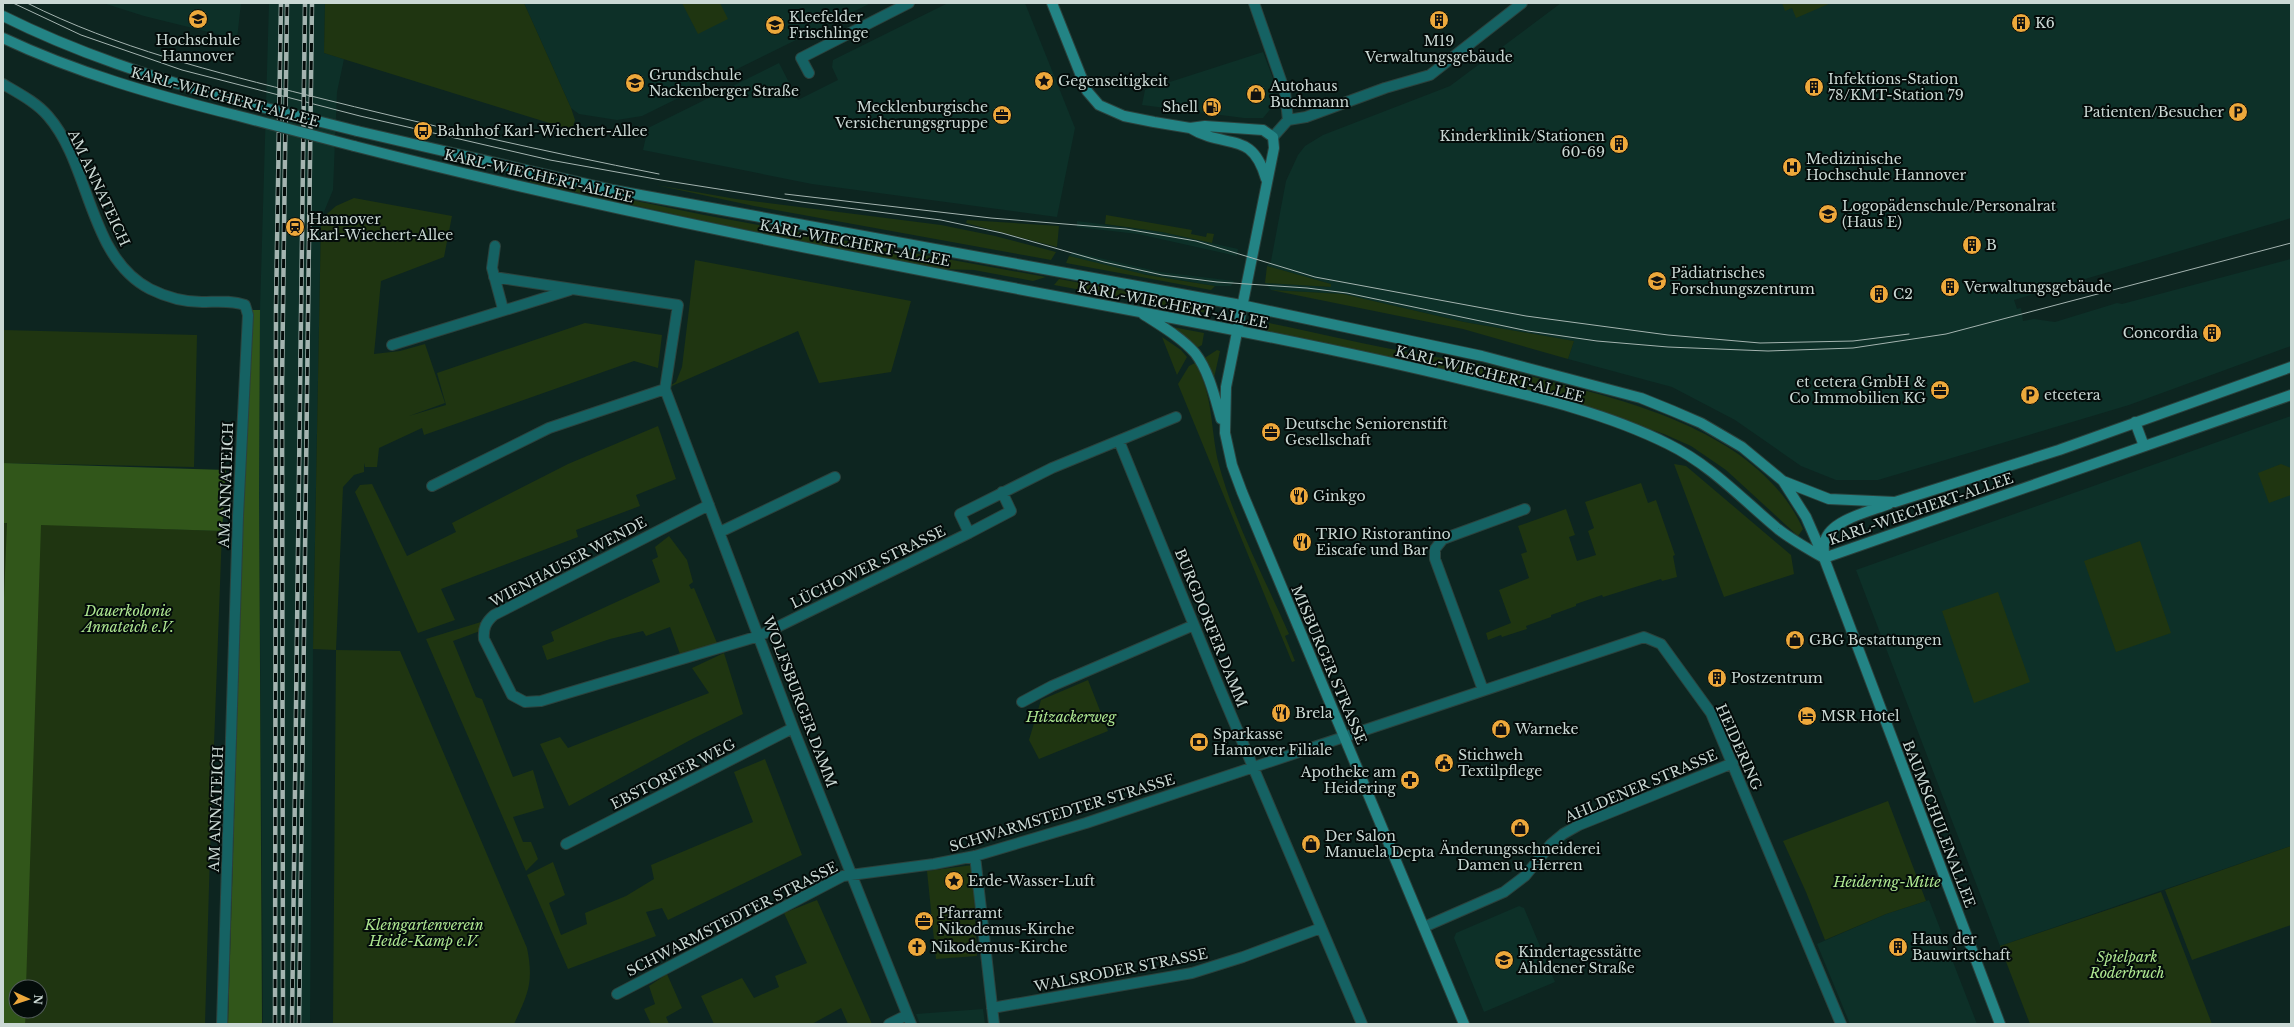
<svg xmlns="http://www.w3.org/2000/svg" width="2294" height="1027" viewBox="0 0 2294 1027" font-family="'Libre Baskerville',serif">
  <rect width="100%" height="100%" fill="#0d2520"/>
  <path fill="#0d3028" d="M103,3H241L237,39L144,16Z
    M269,3H325L324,53L344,59L337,92L333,190L321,219L313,649L310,1024H263L259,491L260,310Z
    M524,3H871L642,116L617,120L579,114L571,108Z
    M948,3H1025L1075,128L1057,217L812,184L643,150L648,128L779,63L798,100L838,80L832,67L833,60Z
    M1561,3H2291V218L2014,300L2017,309L2021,308L2023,321L2034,319L2055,322L2117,303L2122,304L2291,259V346L2129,405L1878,480H1836L1801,466L1735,420L1672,387L1568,359L1574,341L1464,322L1343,294L1271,290L1265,283L1331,287V284L1267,266L1271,261L1286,181L1298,155L1305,146L1323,135L1450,86Z
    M1263,52L1274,81L1273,106L1263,118H1244L1142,105L1145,90Z
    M1077,221L1162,232L1238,249L1237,256L1138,234L1077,227Z
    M1073,252L1160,272L1234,281L1233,283L1231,286H1215L1126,271L1069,256Z
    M2291,416V846L2000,946L1856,570Z
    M1929,900L1977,1024H1850L1817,944L1886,914Z
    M1519,906L1524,908L1555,982L1484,1012L1454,938L1456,933Z
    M983,1009L985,1024H920L916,1014Z"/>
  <path fill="#1f3511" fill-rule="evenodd" d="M325,3H524L571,108L575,120L572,130L324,53Z
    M682,3H720L728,19L698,34Z
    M1782,3H1831L1796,18L1792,8L1785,11Z
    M530,179L704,215L1046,277L1033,281L974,270L938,269L704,221L530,182Z
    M656,185L736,199L941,225L995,236L1056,252L1051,260L754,206Z
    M354,198L452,216L444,257L381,281L374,354L400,351L425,344L445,403L409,416L446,405L437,373L585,323L662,335L658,368L634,361L424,435L422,428L379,448L377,467H365L364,463V472L354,475L343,487L336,650L400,651L527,948C534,983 528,993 514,1024H333L336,650L313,649L321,219L336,206Z
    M1106,215L1192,230L1191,234L1206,237L1207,233L1214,234L1212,243L1162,232L1105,224Z
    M967,220L1059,226L1057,247L966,223Z
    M1069,256L1147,275L1215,286L1211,290L1066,263Z
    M695,260L911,301L891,372L819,383L798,331L665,389L676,382L682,367Z
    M1267,266L1331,284V287L1265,283Z
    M1059,279L1209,306L1207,313L1054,285Z
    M1271,290L1343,294L1464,322L1574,341L1568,359L1463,329Z
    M1269,323C1318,333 1367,345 1417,354C1437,358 1457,359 1477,363C1503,368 1530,376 1556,383C1644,405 1762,438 1803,529L1798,536L1726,470L1691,446L1664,434L1577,404L1267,332Z
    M1172,327L1204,333L1202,345L1195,349Z
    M3,330L197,335L194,467L3,463Z
    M1162,337L1181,350L1187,357L1177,375Z
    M1217,350L1220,351L1214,378L1203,359Z
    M1195,363C1214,395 1210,430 1219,465C1235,524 1265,579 1289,634L1285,636L1295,661L1292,662L1178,384L1189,366Z
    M658,426L676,479L636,495L640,506L576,530L578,537L441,589L455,620L418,633L355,492L360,485L372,484L407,556L456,532L452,523L568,464Z
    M1674,464L1686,466L1791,555L1794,574L1724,597Z
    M2281,464L2291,468V495L2269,503L2258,473Z
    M1641,483L1648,503L1656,500L1675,555L1673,556L1677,577L1662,581L1661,579L1603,597L1602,595L1576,604V606L1551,615V617L1526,626L1527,629L1502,637L1501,635L1488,640L1486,633L1511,623L1499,590L1529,578L1521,554L1527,552L1518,526L1566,509L1575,535L1569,537L1577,561L1596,555L1588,531L1594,528L1585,502Z
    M3,523L222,531L210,852L205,1024H3ZM16,987H40V1011H16Z
    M669,536L687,560L693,582L689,585L691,589L694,588L717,643L680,654L670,627L646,636L643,631L610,639L547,660L542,646L554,641L551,632L660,582L652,560L658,557L655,547Z
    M2140,541L2171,633L2116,652L2084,561Z
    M1998,592L2030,682L1974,703L1942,611Z
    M481,622L480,631L453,641L476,697L482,699L513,777L533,770L544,808L513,817L523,842H531L538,859L526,871L426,639Z
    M724,653L743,714L694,738L569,806L540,744L560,737L568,748L709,693L692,668Z
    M1088,680L1108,731L1039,759L1029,740L1041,700Z
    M765,759L802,855L668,920L662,908L646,912L656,936L568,969L527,875L553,862L565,895L549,903L561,935L587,924L585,913L626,896L654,879L651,865L753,822L734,772Z
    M1888,801L1926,901L1886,914L1825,940L1806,892L1783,841Z
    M2291,846V925L2192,960L2165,890Z
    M973,865L977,956L936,959L927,871Z
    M2161,892L2212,1024H2030L2000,946Z
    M817,900L872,1024H848L841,1008L812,1024H714L701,996L742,978L754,998L779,987L775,976L807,963L784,913Z
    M667,974L682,1008L666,1017L669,1024H651L644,1009L655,1004L649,986Z"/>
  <path fill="#31561a" d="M249,310H260L259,491L262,1024H228Z
    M3,463L226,470L222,531L41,525L26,987H16V1011H26L25,1024H3V622L7,523H3Z"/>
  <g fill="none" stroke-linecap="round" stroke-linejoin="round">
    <defs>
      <path id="street" d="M1254,3L1285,92L1288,120
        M809,73L801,58L909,3
        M3,84C18,93 36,102 48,116C91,165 88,257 150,289C166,297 184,302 202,302C216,302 231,300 245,305L248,315L238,516L222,1024
        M1273,137L1288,120L1306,117L1385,88L1430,75L1522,3
        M495,246L492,268L503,309
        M494,277L678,305L665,389
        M392,345L570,290
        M665,389L793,728L911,1024
        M1119,441L1220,689L1362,1024
        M432,486L549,428L665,389
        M1002,492L1011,511L969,533L960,514L1052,468L1176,417
        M709,505L494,615C486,622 483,628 484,639L512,695L525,702L541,701L759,636L969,533
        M720,532L835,477
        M1483,690L1435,559V549L1443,539L1525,509
        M1022,702L1052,686L1194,625
        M566,844L793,728
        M975,856L994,1024
        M1424,927L1504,892L1525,876L1551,844L1563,834L1579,825L1733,763
        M617,994L843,876L934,864L975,856L1086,823L1644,637L1661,644L1711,713L1841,1024
        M992,1008L1192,973L1243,957L1321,928
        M889,1024L907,1015"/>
      <path id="secondary" d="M1052,3L1087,91L1099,105L1124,116L1154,122L1190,128L1205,126L1263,130L1273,137L1274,148L1226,387L1225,433L1232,465L1242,492L1464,1024
        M3,16C77,53 154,78 234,100
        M3,38C77,73 155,95 235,115
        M1190,128C1226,150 1252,129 1266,179
        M357,131L613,190L1241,305L1482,356L1641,398L1673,411L1701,423L1742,447L1783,481L1829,499L1895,502L2059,450L2291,367
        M354,146C612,212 873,262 1135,311C1247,332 1359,354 1469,381C1536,397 1606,413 1668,444C1711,465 1742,499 1778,529C1792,540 1808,549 1824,558L2291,395
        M1143,314C1161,326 1181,337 1195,353C1209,371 1215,398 1221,419
        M2135,422L2144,446
        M1783,481L1806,517L1824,558L2000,1024
        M1824,554C1824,550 1823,545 1825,541C1830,520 1871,511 1889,504"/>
    </defs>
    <use href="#street" stroke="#2b423d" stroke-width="12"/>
    <use href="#secondary" stroke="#2b423d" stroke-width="12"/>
    <use href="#street" stroke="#156263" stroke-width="10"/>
    <use href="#secondary" stroke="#238485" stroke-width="10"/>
    <path stroke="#a4b4b0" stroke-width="1" d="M13,3L81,35L182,70L360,116L550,160L661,180L801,202L941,220L1002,233L1104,262L1162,275L1217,282L1307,288L1347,293L1528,331L1597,341L1668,347L1768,351L1853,348L1946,334L2291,243
      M27,3C117,48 214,72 311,96C427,125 542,151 659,174
      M785,194L991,218L1126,229L1196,241L1315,277L1526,316L1668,335L1760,343L1853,341L1909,334"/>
    <defs>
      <path id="rail" d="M275,1024L276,308L281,3
        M283,1024L282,384L287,3
        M292,1024L305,3
        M299,1024L312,3"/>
    </defs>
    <use href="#rail" stroke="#a4b4b0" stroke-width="4.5"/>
    <use href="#rail" stroke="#040c0a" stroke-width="3" stroke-dasharray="9" stroke-linecap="butt"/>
    <defs>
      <path id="secondary-bridge" d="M234,100L357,131
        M235,115L354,146"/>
    </defs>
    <use href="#secondary-bridge" stroke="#2b423d" stroke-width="12" stroke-linecap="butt"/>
    <use href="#secondary-bridge" stroke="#238485" stroke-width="10"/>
  </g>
  <defs>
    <symbol id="university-disc" viewBox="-11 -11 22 22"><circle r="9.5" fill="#eda83b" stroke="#040c0a"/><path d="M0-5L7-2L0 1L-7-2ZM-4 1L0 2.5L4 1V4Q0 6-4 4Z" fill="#111"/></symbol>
    <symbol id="building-disc" viewBox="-11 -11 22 22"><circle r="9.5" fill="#eda83b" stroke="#040c0a"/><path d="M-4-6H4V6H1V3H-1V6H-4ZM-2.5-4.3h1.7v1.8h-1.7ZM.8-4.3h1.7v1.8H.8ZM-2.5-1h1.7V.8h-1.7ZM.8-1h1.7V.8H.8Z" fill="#111"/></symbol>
    <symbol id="school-disc" viewBox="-11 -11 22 22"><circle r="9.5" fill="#eda83b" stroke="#040c0a"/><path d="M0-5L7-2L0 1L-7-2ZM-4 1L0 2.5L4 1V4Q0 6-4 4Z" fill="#111"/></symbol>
    <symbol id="sight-disc" viewBox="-11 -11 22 22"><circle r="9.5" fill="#eda83b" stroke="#040c0a"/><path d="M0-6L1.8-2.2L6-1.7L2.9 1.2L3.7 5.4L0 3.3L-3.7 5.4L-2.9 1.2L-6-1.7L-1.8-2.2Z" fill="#111"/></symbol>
    <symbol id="shop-disc" viewBox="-11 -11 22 22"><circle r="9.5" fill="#eda83b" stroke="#040c0a"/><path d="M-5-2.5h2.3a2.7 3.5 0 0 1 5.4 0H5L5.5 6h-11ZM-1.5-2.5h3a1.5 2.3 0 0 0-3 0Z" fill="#111"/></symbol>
    <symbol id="fuel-disc" viewBox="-11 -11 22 22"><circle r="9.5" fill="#eda83b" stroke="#040c0a"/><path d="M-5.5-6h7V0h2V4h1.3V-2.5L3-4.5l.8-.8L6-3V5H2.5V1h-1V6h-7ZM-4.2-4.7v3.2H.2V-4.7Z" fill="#111"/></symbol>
    <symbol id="parking-disc" viewBox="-11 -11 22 22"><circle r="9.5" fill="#eda83b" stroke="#040c0a"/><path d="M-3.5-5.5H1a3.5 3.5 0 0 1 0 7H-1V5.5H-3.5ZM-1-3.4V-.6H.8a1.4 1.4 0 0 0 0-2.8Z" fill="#111"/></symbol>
    <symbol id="office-disc" viewBox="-11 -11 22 22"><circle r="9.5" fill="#eda83b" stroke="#040c0a"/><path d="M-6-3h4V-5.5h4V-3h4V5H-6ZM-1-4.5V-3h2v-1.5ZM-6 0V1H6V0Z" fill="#111"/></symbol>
    <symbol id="bus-disc" viewBox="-11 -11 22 22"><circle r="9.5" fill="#eda83b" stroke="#040c0a"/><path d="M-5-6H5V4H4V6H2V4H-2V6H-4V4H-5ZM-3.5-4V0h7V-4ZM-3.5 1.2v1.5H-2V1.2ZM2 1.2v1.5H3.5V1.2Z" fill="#111"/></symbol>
    <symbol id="hospital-disc" viewBox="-11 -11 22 22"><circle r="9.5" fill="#eda83b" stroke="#040c0a"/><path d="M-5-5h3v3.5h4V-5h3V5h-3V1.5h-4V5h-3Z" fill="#111"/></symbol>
    <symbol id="station-disc" viewBox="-11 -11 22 22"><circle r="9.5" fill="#eda83b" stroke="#040c0a"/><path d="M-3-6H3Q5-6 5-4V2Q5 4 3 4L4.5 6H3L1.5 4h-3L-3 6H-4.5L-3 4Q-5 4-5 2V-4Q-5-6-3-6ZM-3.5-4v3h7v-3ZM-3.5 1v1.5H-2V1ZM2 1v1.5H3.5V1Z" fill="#111"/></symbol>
    <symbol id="restaurant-disc" viewBox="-11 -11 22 22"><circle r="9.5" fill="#eda83b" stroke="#040c0a"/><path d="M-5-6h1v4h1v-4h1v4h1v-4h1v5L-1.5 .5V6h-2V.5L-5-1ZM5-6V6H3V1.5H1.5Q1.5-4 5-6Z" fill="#111"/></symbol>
    <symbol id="hotel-disc" viewBox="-11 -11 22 22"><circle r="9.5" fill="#eda83b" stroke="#040c0a"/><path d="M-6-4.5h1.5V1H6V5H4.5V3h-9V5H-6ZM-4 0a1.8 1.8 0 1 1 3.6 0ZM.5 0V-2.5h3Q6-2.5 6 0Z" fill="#111"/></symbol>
    <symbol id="bank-disc" viewBox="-11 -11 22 22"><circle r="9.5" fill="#eda83b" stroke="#040c0a"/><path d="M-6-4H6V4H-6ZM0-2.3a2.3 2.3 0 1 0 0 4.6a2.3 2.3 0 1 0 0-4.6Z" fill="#111"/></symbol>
    <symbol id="civic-disc" viewBox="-11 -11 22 22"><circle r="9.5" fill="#eda83b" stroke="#040c0a"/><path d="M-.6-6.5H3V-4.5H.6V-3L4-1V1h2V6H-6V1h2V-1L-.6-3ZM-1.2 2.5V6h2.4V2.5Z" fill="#111"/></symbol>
    <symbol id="pharmacy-disc" viewBox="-11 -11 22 22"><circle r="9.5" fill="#eda83b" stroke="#040c0a"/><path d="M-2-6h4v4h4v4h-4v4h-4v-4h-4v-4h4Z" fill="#111"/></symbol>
    <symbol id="church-disc" viewBox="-11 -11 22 22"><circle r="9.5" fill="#eda83b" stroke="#040c0a"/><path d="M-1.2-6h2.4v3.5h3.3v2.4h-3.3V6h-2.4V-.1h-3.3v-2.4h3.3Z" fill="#111"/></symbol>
  </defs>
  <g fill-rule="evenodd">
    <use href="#university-disc" x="187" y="8" width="22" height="22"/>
    <use href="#building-disc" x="1428" y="9" width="22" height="22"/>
    <use href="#building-disc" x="2010" y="12" width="22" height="22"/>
    <use href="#school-disc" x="764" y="14" width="22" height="22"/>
    <use href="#sight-disc" x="1033" y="70" width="22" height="22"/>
    <use href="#school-disc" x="624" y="72" width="22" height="22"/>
    <use href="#building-disc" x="1803" y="76" width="22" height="22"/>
    <use href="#shop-disc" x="1245" y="83" width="22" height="22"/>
    <use href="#fuel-disc" x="1201" y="96" width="22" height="22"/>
    <use href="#parking-disc" x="2227" y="101" width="22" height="22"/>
    <use href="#office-disc" x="991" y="104" width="22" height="22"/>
    <use href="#bus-disc" x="412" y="120" width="22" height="22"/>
    <use href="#building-disc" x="1608" y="133" width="22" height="22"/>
    <use href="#hospital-disc" x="1781" y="156" width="22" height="22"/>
    <use href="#university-disc" x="1817" y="203" width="22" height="22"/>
    <use href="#station-disc" x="284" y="216" width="22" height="22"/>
    <use href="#building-disc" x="1961" y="234" width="22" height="22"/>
    <use href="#university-disc" x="1646" y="270" width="22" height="22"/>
    <use href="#building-disc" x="1939" y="276" width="22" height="22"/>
    <use href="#building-disc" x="1868" y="283" width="22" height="22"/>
    <use href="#building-disc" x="2201" y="322" width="22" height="22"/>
    <use href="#office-disc" x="1929" y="379" width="22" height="22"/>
    <use href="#parking-disc" x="2019" y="384" width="22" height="22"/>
    <use href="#office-disc" x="1260" y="421" width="22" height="22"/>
    <use href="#restaurant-disc" x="1288" y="485" width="22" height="22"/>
    <use href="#restaurant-disc" x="1291" y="531" width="22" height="22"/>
    <use href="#shop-disc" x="1784" y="629" width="22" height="22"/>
    <use href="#building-disc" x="1706" y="667" width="22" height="22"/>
    <use href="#restaurant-disc" x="1270" y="702" width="22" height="22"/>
    <use href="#hotel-disc" x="1796" y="705" width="22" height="22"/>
    <use href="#shop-disc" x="1490" y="718" width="22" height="22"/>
    <use href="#bank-disc" x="1188" y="731" width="22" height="22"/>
    <use href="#civic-disc" x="1433" y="752" width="22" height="22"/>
    <use href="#pharmacy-disc" x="1399" y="769" width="22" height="22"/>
    <use href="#shop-disc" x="1509" y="817" width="22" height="22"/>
    <use href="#shop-disc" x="1300" y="833" width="22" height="22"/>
    <use href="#sight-disc" x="943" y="870" width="22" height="22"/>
    <use href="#office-disc" x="913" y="910" width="22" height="22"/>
    <use href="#church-disc" x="906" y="936" width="22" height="22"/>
    <use href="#building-disc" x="1887" y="936" width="22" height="22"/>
    <use href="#school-disc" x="1493" y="949" width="22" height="22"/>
  </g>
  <g text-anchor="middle" stroke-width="4" stroke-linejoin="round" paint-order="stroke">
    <g font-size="14" fill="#cad8d4" stroke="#040c0a" text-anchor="start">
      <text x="789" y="22">Kleefelder<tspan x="789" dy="16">Frischlinge</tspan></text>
      <text x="2035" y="28">K6</text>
      <text x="198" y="45" text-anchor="middle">Hochschule<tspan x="198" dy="16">Hannover</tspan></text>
      <text x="1439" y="46" text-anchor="middle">M19<tspan x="1439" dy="16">Verwaltungsgebäude</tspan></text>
      <text x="649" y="80">Grundschule<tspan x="649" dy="16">Nackenberger Straße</tspan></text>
      <text x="1828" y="84">Infektions-Station<tspan x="1828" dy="16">78/KMT-Station 79</tspan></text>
      <text x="1058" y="86">Gegenseitigkeit</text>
      <text x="1270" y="91">Autohaus<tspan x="1270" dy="16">Buchmann</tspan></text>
      <text x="988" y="112" text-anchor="end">Mecklenburgische<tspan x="988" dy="16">Versicherungsgruppe</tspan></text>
      <text x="1198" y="112" text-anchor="end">Shell</text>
      <text x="2224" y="117" text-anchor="end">Patienten/Besucher</text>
      <text x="437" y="136">Bahnhof Karl-Wiechert-Allee</text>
      <text x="1605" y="141" text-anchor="end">Kinderklinik/Stationen<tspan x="1605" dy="16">60-69</tspan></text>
      <text x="1806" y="164">Medizinische<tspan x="1806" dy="16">Hochschule Hannover</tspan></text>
      <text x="1842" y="211">Logopädenschule/Personalrat<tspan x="1842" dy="16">(Haus E)</tspan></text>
      <text x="309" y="224">Hannover<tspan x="309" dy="16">Karl-Wiechert-Allee</tspan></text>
      <text x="1986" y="250">B</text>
      <text x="1671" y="278">Pädiatrisches<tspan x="1671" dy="16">Forschungszentrum</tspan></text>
      <text x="1964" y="292">Verwaltungsgebäude</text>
      <text x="1893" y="299">C2</text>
      <text x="2198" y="338" text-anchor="end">Concordia</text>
      <text x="1926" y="387" text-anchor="end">et cetera GmbH &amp;<tspan x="1926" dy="16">Co Immobilien KG</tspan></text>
      <text x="2044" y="400">etcetera</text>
      <text x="1285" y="429">Deutsche Seniorenstift<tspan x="1285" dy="16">Gesellschaft</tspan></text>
      <text x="1313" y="501">Ginkgo</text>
      <text x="1316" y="539">TRIO Ristorantino<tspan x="1316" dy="16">Eiscafe und Bar</tspan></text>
      <text x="1809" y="645">GBG Bestattungen</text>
      <text x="1731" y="683">Postzentrum</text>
      <text x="1295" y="718">Brela</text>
      <text x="1821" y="721">MSR Hotel</text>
      <text x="1515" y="734">Warneke</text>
      <text x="1213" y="739">Sparkasse<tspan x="1213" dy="16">Hannover Filiale</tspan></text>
      <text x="1458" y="760">Stichweh<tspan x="1458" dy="16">Textilpflege</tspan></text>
      <text x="1396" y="777" text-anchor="end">Apotheke am<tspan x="1396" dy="16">Heidering</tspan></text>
      <text x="1325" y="841">Der Salon<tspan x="1325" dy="16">Manuela Depta</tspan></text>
      <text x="1520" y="854" text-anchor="middle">Änderungsschneiderei<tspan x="1520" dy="16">Damen u. Herren</tspan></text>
      <text x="968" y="886">Erde-Wasser-Luft</text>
      <text x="938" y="918">Pfarramt<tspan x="938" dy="16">Nikodemus-Kirche</tspan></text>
      <text x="1912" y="944">Haus der<tspan x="1912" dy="16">Bauwirtschaft</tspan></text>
      <text x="931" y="952">Nikodemus-Kirche</text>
      <text x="1518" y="957">Kindertagesstätte<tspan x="1518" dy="16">Ahldener Straße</tspan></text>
    </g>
    <g font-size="14" fill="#cad8d4" stroke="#040c0a">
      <text transform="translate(225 97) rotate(15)" y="5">KARL-WIECHERT-ALLEE</text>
      <text transform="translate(539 176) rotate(13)" y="5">KARL-WIECHERT-ALLEE</text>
      <text transform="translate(99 188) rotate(65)" y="5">AM ANNATEICH</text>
      <text transform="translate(855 243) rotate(11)" y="5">KARL-WIECHERT-ALLEE</text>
      <text transform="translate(1173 305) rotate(11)" y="5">KARL-WIECHERT-ALLEE</text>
      <text transform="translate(1490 374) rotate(14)" y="5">KARL-WIECHERT-ALLEE</text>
      <text transform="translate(226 485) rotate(-88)" y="5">AM ANNATEICH</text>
      <text transform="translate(1921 509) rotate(-19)" y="5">KARL-WIECHERT-ALLEE</text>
      <text transform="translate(568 562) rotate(-28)" y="5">WIENHAUSER WENDE</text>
      <text transform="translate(868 567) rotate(-26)" y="5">LÜCHOWER STRASSE</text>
      <text transform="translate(1211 628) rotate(68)" y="5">BURGDORFER DAMM</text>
      <text transform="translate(1329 665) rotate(67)" y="5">MISBURGER STRASSE</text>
      <text transform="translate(800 702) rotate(69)" y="5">WOLFSBURGER DAMM</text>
      <text transform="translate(1739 747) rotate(66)" y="5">HEIDERING</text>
      <text transform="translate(673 774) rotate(-27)" y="5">EBSTORFER WEG</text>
      <text transform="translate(1641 786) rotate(-23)" y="5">AHLDENER STRASSE</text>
      <text transform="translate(216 809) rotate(-88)" y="5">AM ANNATEICH</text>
      <text transform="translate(1062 813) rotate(-17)" y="5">SCHWARMSTEDTER STRASSE</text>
      <text transform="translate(1939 824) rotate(69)" y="5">BAUMSCHULENALLEE</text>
      <text transform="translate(732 919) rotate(-27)" y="5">SCHWARMSTEDTER STRASSE</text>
      <text transform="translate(1121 970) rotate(-11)" y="5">WALSRODER STRASSE</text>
    </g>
    <g font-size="14" font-style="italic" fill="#aee791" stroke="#040c0a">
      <text x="128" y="616">Dauerkolonie<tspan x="128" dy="16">Annateich e.V.</tspan></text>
      <text x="1071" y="722">Hitzackerweg</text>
      <text x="1887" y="887">Heidering-Mitte</text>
      <text x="424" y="930">Kleingartenverein<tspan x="424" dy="16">Heide-Kamp e.V.</tspan></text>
      <text x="2127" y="962">Spielpark<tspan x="2127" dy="16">Roderbruch</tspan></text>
    </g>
  </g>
  <rect width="2294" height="1027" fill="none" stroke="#cad8d4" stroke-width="8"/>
  <g transform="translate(28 999) rotate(93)"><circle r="19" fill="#040c0a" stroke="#535e5b"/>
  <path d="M0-3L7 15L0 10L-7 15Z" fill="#eda83b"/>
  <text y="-6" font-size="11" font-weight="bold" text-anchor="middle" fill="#cad8d4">N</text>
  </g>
</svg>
